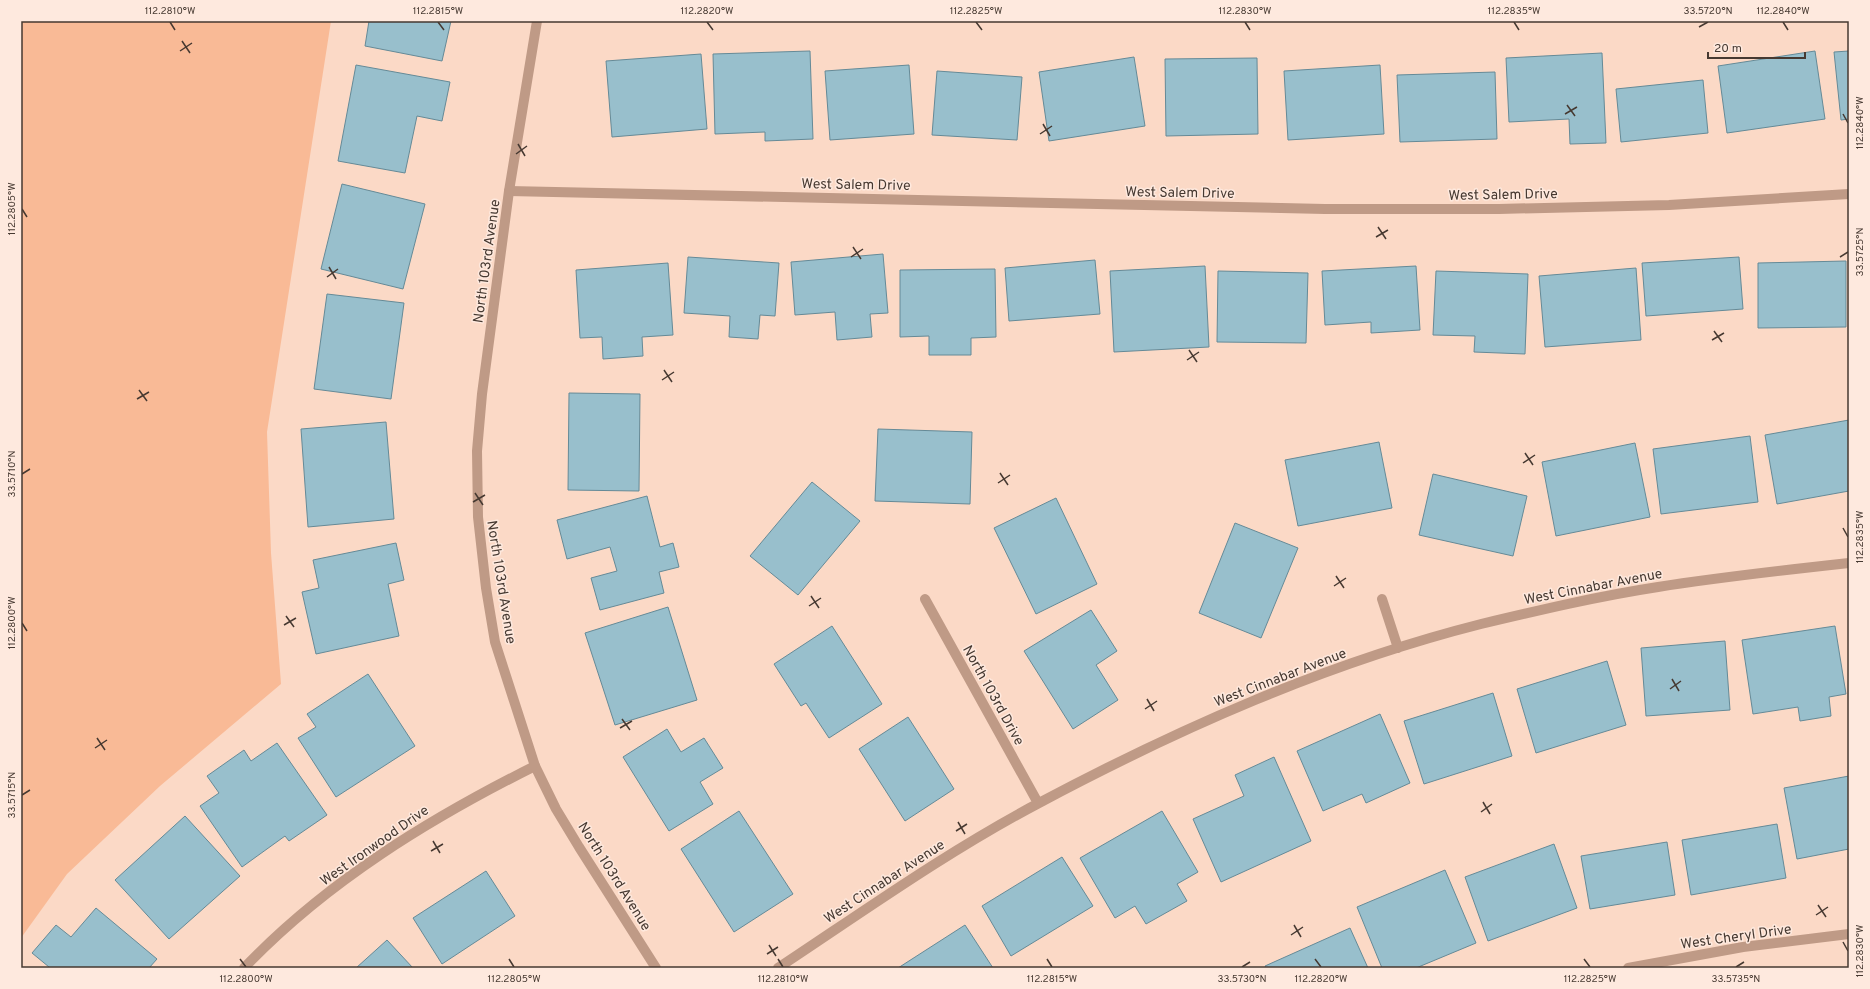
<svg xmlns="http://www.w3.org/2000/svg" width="1870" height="989" viewBox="0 0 1870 989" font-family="Overpass,sans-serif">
  <rect width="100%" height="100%" fill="#fbd9c6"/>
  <path fill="#f9ba96" d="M21,21H331L267,432L271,553L281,684L160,786L67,874L21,938Z"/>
  <path fill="#98bfcc" stroke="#658a97" d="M369,21H451L442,61L365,46Z
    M810,51L813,139L765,141V132L715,134L713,54Z
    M1815,51L1825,119L1727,133L1718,66Z
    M1849,51V119L1841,120L1834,52Z
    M1602,53L1606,143L1570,144L1569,119L1509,122L1506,58Z
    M701,54L707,129L612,137L606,61Z
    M1134,57L1145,126L1049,141L1039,72Z
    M1257,58L1258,134L1166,136L1165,59Z
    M356,65L450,82L442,121L417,116L405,173L338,161Z
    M909,65L914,134L830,140L825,71Z
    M1380,65L1384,134L1288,140L1284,71Z
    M937,71L1022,77L1017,140L932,135Z
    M1495,72L1497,139L1400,142L1397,75Z
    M1703,80L1708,133L1621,142L1616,89Z
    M342,184L425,204L403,289L321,269Z
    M883,254L888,313L870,314L872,337L837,340L835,312L795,315L791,262Z
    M688,257L779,263L775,316L760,315L758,339L729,337L730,316L684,313Z
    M1739,257L1743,309L1646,316L1642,263Z
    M1095,260L1100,314L1009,321L1005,268Z
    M1846,261V327L1758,328V263Z
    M668,263L673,335L642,337L643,356L603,359L602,337L580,338L576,270Z
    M1205,266L1209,347L1114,352L1110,271Z
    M1416,266L1420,330L1371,333V322L1325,325L1322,271Z
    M1636,268L1641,340L1545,347L1539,276Z
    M995,269L996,337L971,338V355H929V336L900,337V270Z
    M1218,271L1308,273L1306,343L1217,342Z
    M1436,271L1528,274L1525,354L1474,352L1475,336L1433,335Z
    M327,294L404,303L391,399L314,389Z
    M569,393L640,394L639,491L568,490Z
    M1849,420V491L1777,504L1765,435Z
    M386,422L394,519L308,527L301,429Z
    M878,429L972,432L970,504L875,501Z
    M1750,436L1758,502L1661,514L1653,449Z
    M1379,442L1392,508L1298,526L1285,460Z
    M1635,443L1650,517L1556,536L1542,462Z
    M1433,474L1527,496L1513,556L1419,535Z
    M812,482L860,521L798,595L750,556Z
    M647,496L660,547L673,543L679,567L659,572L664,593L600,610L591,578L617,571L610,547L567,559L557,520Z
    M1056,498L1097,584L1036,614L994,528Z
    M1235,523L1298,548L1261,638L1199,613Z
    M396,543L404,580L388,584L399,636L316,654L302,592L319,588L313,560Z
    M668,607L697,700L615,725L585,633Z
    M1091,610L1117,651L1096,665L1118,700L1073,729L1024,651Z
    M832,626L882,704L829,738L806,703L801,706L774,664Z
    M1835,626L1846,694L1829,697L1831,716L1800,721L1798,707L1753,714L1742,640Z
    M1725,641L1730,710L1646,716L1641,648Z
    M1607,661L1626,725L1536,753L1517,689Z
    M368,674L415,746L336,797L298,738L316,727L307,714Z
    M1493,693L1512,756L1424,784L1404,721Z
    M1380,714L1410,783L1366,803L1362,794L1323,811L1297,751Z
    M908,717L954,789L905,821L859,749Z
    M667,729L681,752L704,738L723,768L700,782L713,804L669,831L623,757Z
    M277,743L327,815L289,841L285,836L242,867L200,806L219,793L207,776L244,750L251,761Z
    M1274,757L1311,841L1221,882L1193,819L1244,796L1235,775Z
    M1849,776V849L1797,859L1784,788Z
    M739,811L793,894L734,932L681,849Z
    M1162,811L1198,872L1177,884L1187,901L1146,924L1135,906L1115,918L1080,858Z
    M185,816L240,876L169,939L115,880Z
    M1777,824L1786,878L1691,895L1682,840Z
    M1667,842L1675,895L1590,909L1581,856Z
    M1554,844L1577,908L1488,941L1465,877Z
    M1062,857L1093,906L1011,956L982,906Z
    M1445,870L1476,943L1416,968H1382L1357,907Z
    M486,871L515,916L442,964L413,918Z
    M96,908L157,959L149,968H48L49,967L32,953L56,925L71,937Z
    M965,925L993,968H898Z
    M1350,928L1368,968H1266L1265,966Z
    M387,940L413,968H356Z"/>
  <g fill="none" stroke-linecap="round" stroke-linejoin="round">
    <path stroke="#bf9a86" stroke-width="10" d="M509,191L1325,209H1499L1669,205L1849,194
      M925,599L1038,803
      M1382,599L1398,648
      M244,968C326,882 429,819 535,766
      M778,968C864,911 948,851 1039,803C1180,728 1327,663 1481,624C1540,610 1599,596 1658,587C1721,577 1785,570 1849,563
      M1628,968L1743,947L1849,934"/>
    <path stroke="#bf9a86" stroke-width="10" d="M537,21L509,191L482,394L477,451L478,517L486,588L495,642L535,766L556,809L579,847L656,968"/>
  </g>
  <path fill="none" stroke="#463931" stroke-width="1.5" d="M170,22L175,30M438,22L444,30M707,22L713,30M976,22L982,30M1245,22L1250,30M1514,22L1519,30M1783,22L1788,30M1699,27L1708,22M182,41L190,53M180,51L192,43M1567,105L1575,116M1565,114L1577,107M1843,114L1848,123M1043,124L1050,136M1040,134L1052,126M518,144L525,156M516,154L527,146M22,209L27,217M1378,227L1386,239M1376,237L1388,230M853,247L861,259M851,257L863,249M1840,257L1848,252M329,267L336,279M327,277L338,269M1714,331L1722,342M1712,340L1724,333M1189,350L1197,362M1187,360L1199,352M664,370L672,382M662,380L674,372M139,390L147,401M137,399L149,392M1525,453L1533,465M1523,463L1535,455M1000,473L1008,485M22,474L30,469M998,483L1010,475M475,493L483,505M473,502L485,495M1843,528L1848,537M1336,576L1344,588M1334,586L1346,578M811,596L819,608M809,606L821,598M286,616L294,627M22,623L27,631M284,625L296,618M1672,679L1679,691M1670,689L1681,681M1147,699L1154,711M1145,709L1157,701M622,719L630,730M620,728L632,721M97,738L105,750M95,748L107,740M22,795L30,790M1483,802L1490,814M1481,812L1492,804M958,822L965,834M956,831L967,824M433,841L440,853M431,851L443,844M1818,905L1826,917M1816,915L1828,907M1294,925L1301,937M1291,935L1303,927M1843,942L1848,951M769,945L776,956M767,954L778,947M240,959L246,967M509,959L514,967M778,959L783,967M1047,959L1052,967M1315,959L1321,967M1584,959L1590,967M1242,967L1250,962M1736,967L1744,962"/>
  <g text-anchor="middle" stroke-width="3" stroke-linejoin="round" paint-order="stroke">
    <g font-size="14" fill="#463931" stroke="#fee9de">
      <text transform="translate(856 184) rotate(1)" y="5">West Salem Drive</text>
      <text transform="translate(1180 192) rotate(1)" y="5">West Salem Drive</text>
      <text transform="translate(1503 194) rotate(-1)" y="5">West Salem Drive</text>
      <text transform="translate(486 261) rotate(-82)" y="5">North 103rd Avenue</text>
      <text transform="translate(502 582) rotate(81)" y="5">North 103rd Avenue</text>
      <text transform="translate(1593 586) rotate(-11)" y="5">West Cinnabar Avenue</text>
      <text transform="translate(1280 677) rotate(-21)" y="5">West Cinnabar Avenue</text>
      <text transform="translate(994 695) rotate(61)" y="5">North 103rd Drive</text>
      <text transform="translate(374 845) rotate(-35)" y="5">West Ironwood Drive</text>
      <text transform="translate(615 876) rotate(58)" y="5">North 103rd Avenue</text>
      <text transform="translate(884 881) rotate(-33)" y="5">West Cinnabar Avenue</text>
      <text transform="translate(1736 936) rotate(-8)" y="5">West Cheryl Drive</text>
    </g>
  </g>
  <rect width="1870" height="989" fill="none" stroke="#fee9de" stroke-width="44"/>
  <path d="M1708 52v6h97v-6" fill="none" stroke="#463931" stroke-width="2"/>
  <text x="1714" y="52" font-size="12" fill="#463931" stroke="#fee9de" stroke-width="3" paint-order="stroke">20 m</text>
  <rect x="22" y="22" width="1826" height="945" fill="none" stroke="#463931" stroke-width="1.5"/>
  <g font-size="10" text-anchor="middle" fill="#463931">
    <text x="170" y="14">112.2810°W</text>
    <text x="438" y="14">112.2815°W</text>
    <text x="707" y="14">112.2820°W</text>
    <text x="976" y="14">112.2825°W</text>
    <text x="1245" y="14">112.2830°W</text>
    <text x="1514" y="14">112.2835°W</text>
    <text x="1708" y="14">33.5720°N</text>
    <text x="1783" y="14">112.2840°W</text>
    <text transform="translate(1859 123) rotate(-90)" y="4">112.2840°W</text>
    <text transform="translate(11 209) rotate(-90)" y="4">112.2805°W</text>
    <text transform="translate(1859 252) rotate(-90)" y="4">33.5725°N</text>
    <text transform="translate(11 474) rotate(-90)" y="4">33.5710°N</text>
    <text transform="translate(1859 537) rotate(-90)" y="4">112.2835°W</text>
    <text transform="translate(11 623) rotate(-90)" y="4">112.2800°W</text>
    <text transform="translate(11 795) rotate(-90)" y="4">33.5715°N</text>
    <text transform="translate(1859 951) rotate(-90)" y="4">112.2830°W</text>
    <text x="246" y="982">112.2800°W</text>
    <text x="514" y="982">112.2805°W</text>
    <text x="783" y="982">112.2810°W</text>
    <text x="1052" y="982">112.2815°W</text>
    <text x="1242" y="982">33.5730°N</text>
    <text x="1321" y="982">112.2820°W</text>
    <text x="1590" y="982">112.2825°W</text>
    <text x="1736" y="982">33.5735°N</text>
  </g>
</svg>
